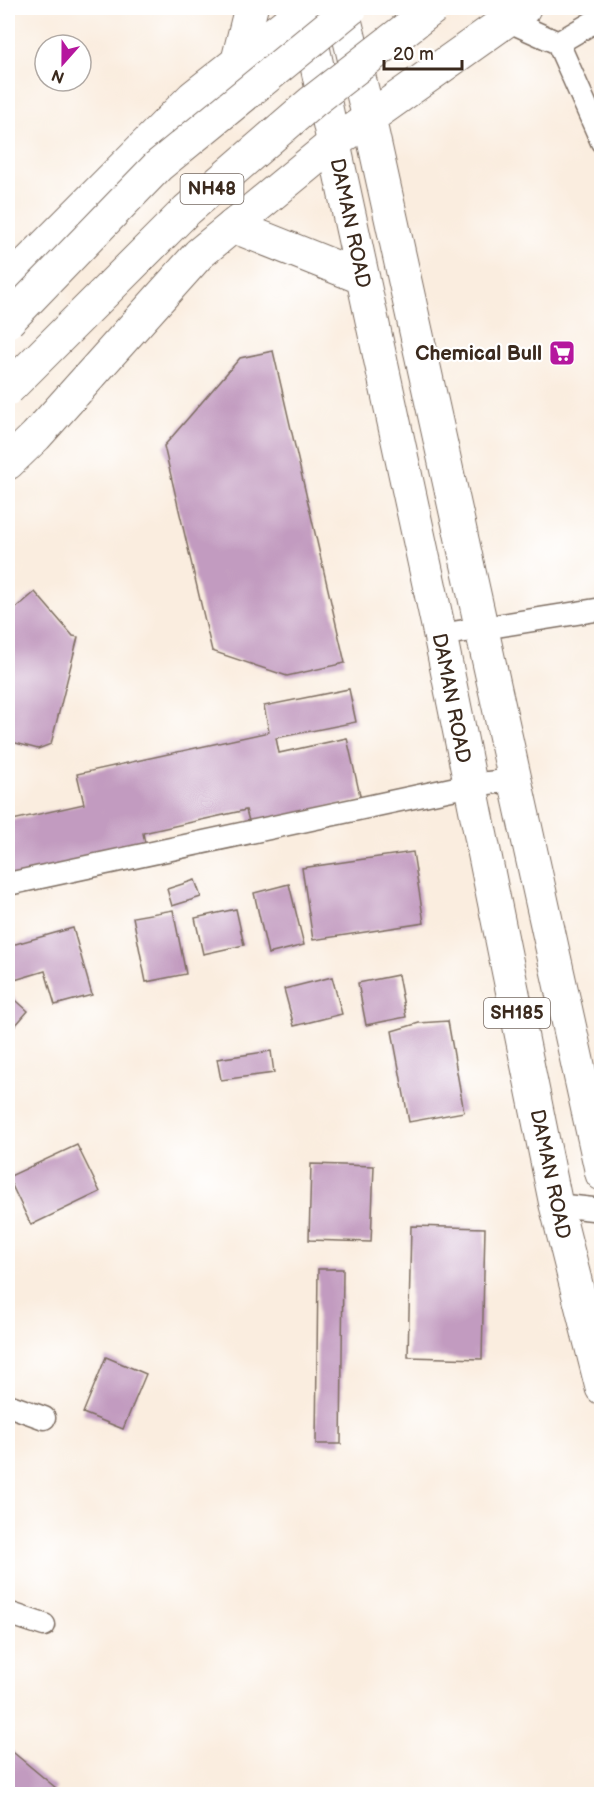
<svg xmlns="http://www.w3.org/2000/svg" width="609" height="1802" viewBox="0 0 609 1802" font-family="'Balsamiq Sans',sans-serif">
  <rect width="100%" height="100%" fill="#fff"/>
  <filter id="ink" filterUnits="userSpaceOnUse"><feTurbulence type="fractalNoise" baseFrequency=".0167" numOctaves="2"/><feDisplacementMap in="SourceGraphic" scale="12" xChannelSelector="R" yChannelSelector="G"/><feConvolveMatrix kernelMatrix="1 2 1 2 8 2 1 2 1" color-interpolation-filters="sRGB"/></filter>
  <filter id="wash" filterUnits="userSpaceOnUse"><feTurbulence type="fractalNoise" baseFrequency=".008" numOctaves="4" result="noise"/><feDisplacementMap in="SourceGraphic" scale="24" xChannelSelector="R" yChannelSelector="G"/><feGaussianBlur stdDeviation="1.35" result="paint"/><feColorMatrix in="noise" values="0 0 0 0 0 0 0 0 0 0 0 0 0 0 0 0 0 1.4 0 .05"/><feComposite in="paint" operator="in"/></filter>
  <g filter="url(#wash)">
    <rect width="100%" height="100%" fill="#faeddf"/>
    <g id="blocks">
      <path fill="#c29bc0" d="M273,351L345,663L287,676L212,651L164,446L240,358Z
        M35,592L73,636L78,637L51,744L38,749L8,741V615Z
        M349,689L356,722L276,738L279,753L347,738L361,800L250,825L246,810L143,833L146,848L8,879V842H10L8,821L84,804L77,774L269,732L264,706Z
        M413,852L424,923L313,940L302,868Z
        M195,880L201,897L172,906L167,889Z
        M289,884L304,945L268,954L254,893Z
        M236,909L244,945L203,954L195,918Z
        M173,910L186,974L146,982L133,917Z
        M73,928L92,995L55,1005L45,971L8,982V946Z
        M398,975L406,1017L366,1025L358,983Z
        M332,977L342,1014L294,1026L284,989Z
        M8,993L28,1011L8,1034Z
        M448,1021L464,1112L409,1122L392,1031L419,1023Z
        M271,1051L274,1073L221,1080L217,1059Z
        M77,1145L100,1192L31,1225L8,1177Z
        M311,1164L374,1166L371,1242L309,1240Z
        M411,1226L485,1228L482,1359L408,1357Z
        M318,1269H343L341,1444H316Z
        M106,1357L146,1374L123,1429L83,1413Z
        M8,1748L56,1788L50,1794H8Z"/>
    </g>
  </g>
  <g filter="url(#ink)">
    <use href="#blocks" fill-opacity="0" stroke="#7e6e62" stroke-width="1.5"/>
    <g fill="none" stroke-linecap="round" stroke-linejoin="round">
      <defs>
        <path id="minor" d="M507,20L558,43L602,17
          M558,43L602,142
          M440,635L602,609
          M8,884L470,785L515,780
          M556,1205L602,1210
          M8,1405L44,1418
          M8,1613L44,1625"/>
        <path id="primary" d="M342,8L369,118L602,1174
          M306,15L440,635L556,1205L602,1388
          M238,60L251,8
          M233,226L363,278"/>
        <path id="trunk" d="M8,283L193,97L306,8
          M8,463L36,436L199,254L334,143L524,8"/>
      </defs>
      <use href="#minor" stroke="#7e6e62" stroke-width="25"/>
      <use href="#primary" stroke="#7e6e62" stroke-width="35"/>
      <use href="#trunk" stroke="#7e6e62" stroke-width="35"/>
      <use href="#minor" stroke="#fff" stroke-width="22"/>
      <use href="#primary" stroke="#fff" stroke-width="33"/>
      <use href="#trunk" stroke="#fff" stroke-width="33"/>
      <defs>
        <path id="trunk-bridge" d="M8,321L158,166L351,8
          M8,389L187,210L312,102L433,8"/>
      </defs>
      <use href="#trunk-bridge" stroke="#7e6e62" stroke-width="35" stroke-linecap="butt"/>
      <use href="#trunk-bridge" stroke="#fff" stroke-width="33"/>
    </g>
  </g>
  <defs>
    <symbol id="supermarket-square" viewBox="-11 -11 22 22"><rect x="-9" y="-9" width="18" height="18" rx="4" fill="#b5179e" stroke="#fff"/><path d="M-6-5.5h2.5l.6 2H6L4.5 2H-2.5L-4.4-4H-6ZM-1.5 3.2a1.3 1.3 0 1 0 .1 0ZM3 3.2a1.3 1.3 0 1 0 .1 0Z" fill="#fff"/></symbol>
  </defs>
  <g fill-rule="evenodd">
    <use href="#supermarket-square" x="547" y="338" width="30" height="30"/>
  </g>
  <g text-anchor="middle" stroke-width="4.5" stroke-linejoin="round" paint-order="stroke">
    <g fill="#fff" stroke="#766a62" stroke-width="1.5">
      <rect x="180.5" y="174" width="63" height="30" rx="4.5"/>
      <rect x="484" y="998" width="66" height="30" rx="4.5"/>
    </g>
    <g font-size="18" font-weight="bold" fill="#3b2a1e">
      <text x="212" y="195">NH48</text>
      <text x="517" y="1019">SH185</text>
    </g>
    <g font-size="20" fill="#3b2a1e" stroke="#fff">
      <text transform="translate(351 223) rotate(78)" y="7">DAMAN ROAD</text>
      <text transform="translate(452 698) rotate(79)" y="7">DAMAN ROAD</text>
      <text transform="translate(551 1174) rotate(78)" y="7">DAMAN ROAD</text>
    </g>
    <g font-size="20" font-weight="bold" fill="#3b2a1e" stroke="#fff" text-anchor="end">
      <text x="542" y="360">Chemical Bull</text>
    </g>
  </g>
  <rect width="609" height="1802" fill="none" stroke="#fff" stroke-width="30"/>
  <g transform="translate(63 63) rotate(201)"><circle r="28" fill="#ffffff" stroke="#b1aaa5" stroke-width="1.5"/>
  <path d="M0-4.5L10 22L0 15L-10 22Z" fill="#b5179e"/>
  <text y="-9" font-size="16" font-weight="bold" text-anchor="middle" fill="#3b2a1e">N</text>
  </g>
  <path d="M384 60v9h78v-9" fill="none" stroke="#3b2a1e" stroke-width="3"/>
  <text x="393" y="60" font-size="18" fill="#3b2a1e" stroke="#ffffff" stroke-width="4.5" paint-order="stroke">20 m</text>
</svg>
